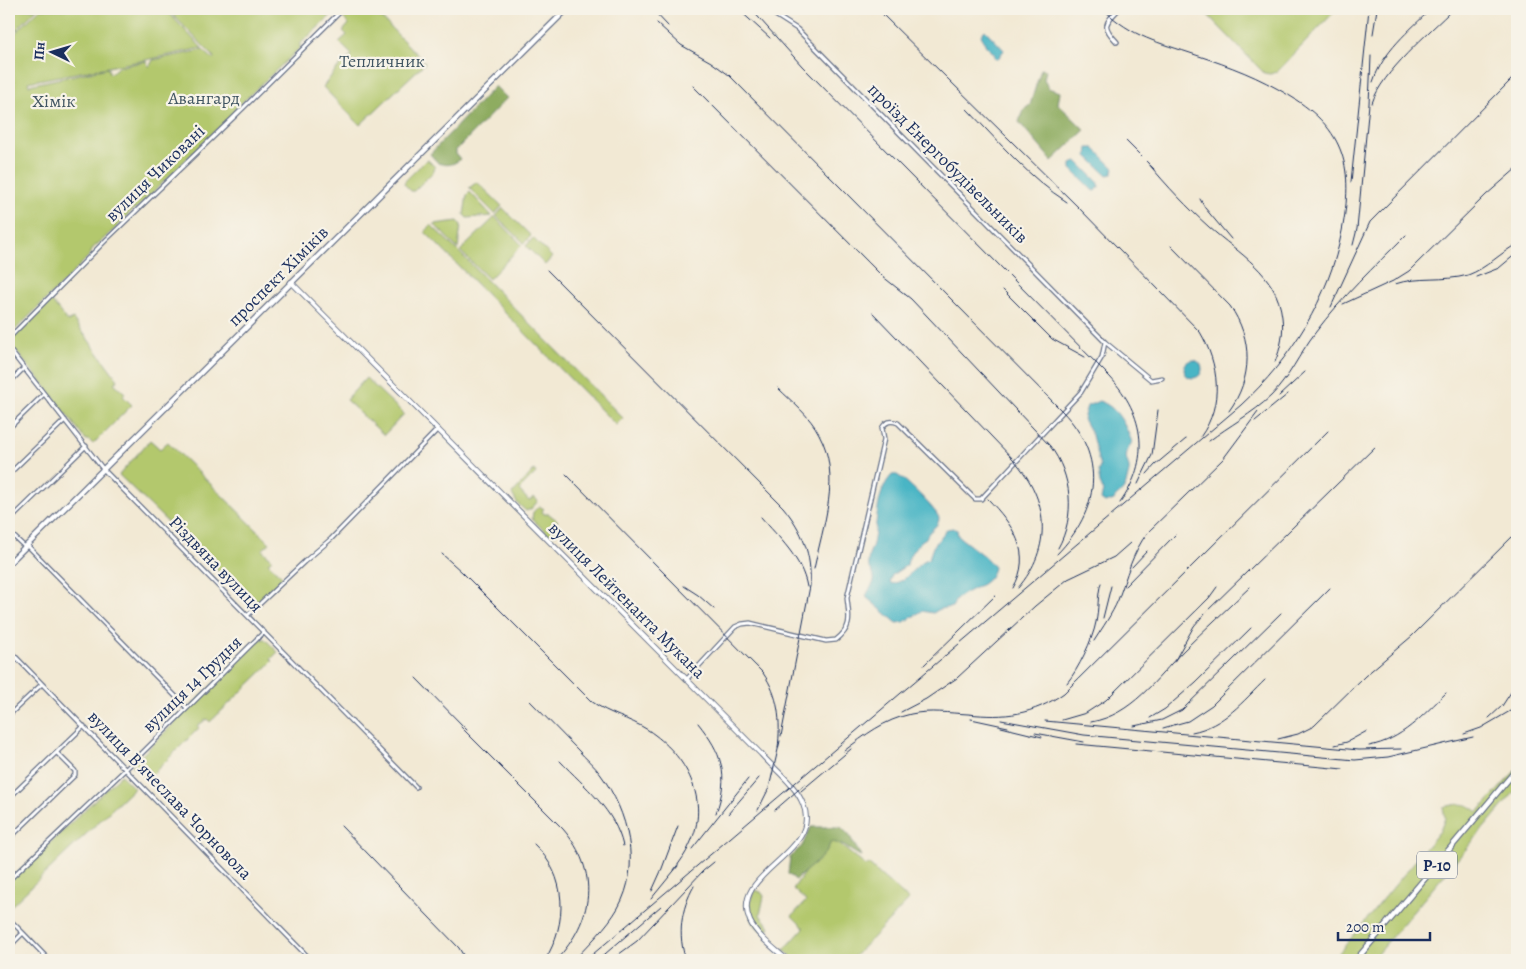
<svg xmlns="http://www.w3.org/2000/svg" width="1526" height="969" viewBox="0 0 1526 969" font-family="Alegreya,serif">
  <rect width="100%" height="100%" fill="#f7f3e8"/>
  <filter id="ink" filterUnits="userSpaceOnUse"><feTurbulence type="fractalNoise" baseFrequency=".02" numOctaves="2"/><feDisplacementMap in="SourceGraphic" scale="10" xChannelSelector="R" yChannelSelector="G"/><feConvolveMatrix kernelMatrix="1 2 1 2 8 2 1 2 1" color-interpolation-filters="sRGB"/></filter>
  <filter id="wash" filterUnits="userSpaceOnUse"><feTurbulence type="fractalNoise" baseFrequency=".0096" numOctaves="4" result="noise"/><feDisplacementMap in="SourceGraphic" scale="20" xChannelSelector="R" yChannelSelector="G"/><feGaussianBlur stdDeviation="1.12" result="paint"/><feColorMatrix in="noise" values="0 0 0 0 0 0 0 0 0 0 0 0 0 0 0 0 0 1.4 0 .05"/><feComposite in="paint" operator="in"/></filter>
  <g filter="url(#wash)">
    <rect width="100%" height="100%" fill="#f2e9d4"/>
    <path fill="#b3c86d" stroke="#677c66" d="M9,9H37L9,37Z
      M40,9H165L202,48L151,59L28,82L29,85L108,68L110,74L118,67L146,61L149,67L153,60L203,50L213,59L214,57L167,9H338L300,44V48C278,69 255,89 234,111L236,113L215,131L136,209H133L114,230L93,248L90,255L61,285L9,336V39Z
      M348,9H373L425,63L360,125L323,87L335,71L352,55L339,42L347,35L343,31L349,24L341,16Z
      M1202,9H1337L1277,72L1270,74L1264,73Z
      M425,161L428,160L435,167L434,171L414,191H411L404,184L405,181Z
      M477,182L502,206L495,214L469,188Z
      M470,192L492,216L467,218L464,215L467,195Z
      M503,208L531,236L524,243L496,216Z
      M495,217L522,245L489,279L460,251Z
      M458,221L461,225L458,249L434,224Z
      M431,225L458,251L623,418L616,425L425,232Z
      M533,238L552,257L545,265L526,246Z
      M49,301L52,302L68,322L73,319L118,380L114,383L125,393L123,396L132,405L93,444L90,441L85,439L49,391L9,343V341Z
      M366,378L404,414L384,435L346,400Z
      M150,440L160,449L168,442L270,543L262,550L272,559L268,563L283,577L254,606L119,475Z
      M534,470L536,473L519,490L529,501L534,497L538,501L531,509L526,511L517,503L512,494Z
      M539,506L544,509L542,511L544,514H549L558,521L553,526L561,531L551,537L532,519L533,512Z
      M259,639H265L278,652L271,659L273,661L210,722L207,719L197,726L199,728L147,780L132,765Z
      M1517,769V789L1372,960H1333L1440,831L1445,818L1443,807C1459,804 1465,801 1478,812Z
      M121,775L134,788L9,908V890L13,886L11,882L12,879Z
      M829,836L866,866L868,864L909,900L851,960H796L784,950L804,928L792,916L806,901L793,889Z
      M755,890L761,892L764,896L760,915L770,927L766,932C748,928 746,903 755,890Z"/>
    <path fill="#8eac60" stroke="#546e5f" d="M1041,69L1046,70L1044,79L1048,88L1060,92L1058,104L1085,130L1052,161L1019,122L1023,110L1030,105Z
      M495,86L507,98L456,150V154L460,159C454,165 447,166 438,163L430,154Z
      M811,827H841L849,835L861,856C850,851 843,843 831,842C824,860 809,866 796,880L788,874L790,857L802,846Z"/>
    <path fill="#48b5c5" stroke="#327292" d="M985,30L1004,50L997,60L994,57L995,54L986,46L981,35Z
      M1088,148H1094L1114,168L1112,174L1107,175L1087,156Z
      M1076,162L1079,163L1098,182L1099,187L1096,191L1092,190L1071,169V164Z
      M1184 369a9 9 0 1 1 18 0a9 9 0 1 1-18 0Z
      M1099,401C1118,407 1125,425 1132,442C1119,463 1133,460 1128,476C1127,481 1125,488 1122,491C1118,496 1116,495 1114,500L1105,503L1101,500L1103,490L1100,483L1098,471L1100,467L1092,435L1083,419L1087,406Z
      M892,475C897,475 896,474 900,477C906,480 940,513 939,519C938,528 928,530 926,538C917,543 908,555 907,565L892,575L890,582L893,584L903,580L922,562L929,558L933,547L947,529L953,528L957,530L958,536L985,557L994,567C991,587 967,588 956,600C954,602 954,605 952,607L940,609L933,613L922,611L904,622L897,623L866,597C867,590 876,584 874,577C873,572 869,568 868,563C868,556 871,550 873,544C878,522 875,493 892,475Z"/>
  </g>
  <g filter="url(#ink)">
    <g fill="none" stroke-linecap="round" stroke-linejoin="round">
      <defs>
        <path id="street" d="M768,9L772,13L797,29L1105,342L1151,380L1162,378
          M1117,42C1102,26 1104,24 1119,9
          M9,338L107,239L233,118L343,9
          M9,349L103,469L416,787
          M9,383L24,368
          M9,428L44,394
          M9,474L65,420
          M9,521L86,446
          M9,532L25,547
          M27,545L187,708
          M248,615L304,562L331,539L438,429
          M9,650L311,960
          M686,680L735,627L742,624L750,623L826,641L836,640C853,627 849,617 847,598L884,439L882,428C886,421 891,420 898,423L975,499H981L1081,392L1102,357L1105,342
          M9,715L42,684
          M9,798L84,726
          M9,835H13L75,775V771L57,753
          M9,880L129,766L264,632
          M9,919L23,933
          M9,947L23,933L49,960"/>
        <path id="secondary" d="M291,282L761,754C775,770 795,784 803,804C824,854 728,872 750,921C757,936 775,949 787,960"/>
        <path id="primary" d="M9,563L567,9
          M1356,960L1517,769"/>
      </defs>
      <use href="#street" stroke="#667087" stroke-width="5.5"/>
      <use href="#secondary" stroke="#667087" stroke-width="6"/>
      <use href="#primary" stroke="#667087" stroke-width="7"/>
      <use href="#street" stroke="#fff" stroke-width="3"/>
      <use href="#secondary" stroke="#fff" stroke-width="4"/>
      <use href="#primary" stroke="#fff" stroke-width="4.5"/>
      <path stroke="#1b2f5e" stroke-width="1" d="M652,9L668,26
        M738,9L770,38
        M751,9L802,66L1110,377C1145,415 1151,460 1120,503
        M883,15L1077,206L1200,332C1219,364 1224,404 1201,436
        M657,23L681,45L711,62L729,75L1062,411C1107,457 1100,510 1057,554
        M1373,34L1377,9
        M1373,82C1383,51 1409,31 1431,9
        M693,86L882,276L911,299L1050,446C1072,475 1076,516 1058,548
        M1372,103C1382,72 1429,33 1453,9
        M967,109C999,142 1029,178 1067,202
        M1126,141L1154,169
        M1148,163C1167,186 1188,208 1209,227C1239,254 1277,273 1282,317C1284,332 1281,348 1275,362
        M1351,182L1369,9
        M1200,199L1205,208L1231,239
        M1353,245L1357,229L1369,104L1371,56
        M1171,246L1230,306C1253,339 1253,378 1229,411
        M547,270L783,507C803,531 812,555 810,586L781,736
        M1476,277L1499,268L1517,253
        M1395,284C1418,276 1444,282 1468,275C1487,268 1500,253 1517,244
        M1003,290L1052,339L1085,357
        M1343,304L1393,281L1409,271L1486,195L1517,168
        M1331,307L1370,222L1517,74
        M873,313L1014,460C1049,500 1053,547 1018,588
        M778,388C792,402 810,416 819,434C842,476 823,525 814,569
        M1279,396L1305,372
        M1255,421L1288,394
        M1209,441C1230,425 1252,414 1271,396C1290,377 1299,354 1315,333C1342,297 1374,267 1406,235
        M566,474L763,673C779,696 781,721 778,748
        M1147,474L1155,465L1186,439
        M1138,484L1152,455L1158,410
        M988,499C1012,524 1034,553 1013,588
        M761,517C779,538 802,558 807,587
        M442,554L462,572L591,701C610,715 629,718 648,730C686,755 711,800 690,844C686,854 680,862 674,870
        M1132,567L1147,551
        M684,586L698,595L714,609
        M1125,586L1175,535
        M1103,618L1111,586
        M1094,641C1103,627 1112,614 1118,600C1127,576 1132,553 1148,532L1223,459L1258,412
        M1174,662L1194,626L1205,613L1376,446
        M924,665L995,596
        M416,678L467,730
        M1067,683C1078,670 1093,639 1096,622C1099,609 1097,596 1101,583
        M530,701C546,717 562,734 578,750C585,758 595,766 601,775C628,812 642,866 618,908C607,927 589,944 574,960
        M901,712L926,699L957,678L1035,606L1068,579L1114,557L1130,543
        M1150,718L1165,709L1196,682L1251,628
        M1489,718L1502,706L1517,683
        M971,719L1008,727
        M1001,720L1084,735L1355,760L1388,757L1473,737
        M1062,720L1086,713L1106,700L1209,598L1217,587
        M1045,721L1359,750L1401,749
        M1091,722C1132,715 1156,679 1183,651C1205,629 1227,609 1250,587
        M698,723C722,753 730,775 716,813
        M1134,726L1162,720L1182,710L1281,613
        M461,727L563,829C600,872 594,920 556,960
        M1001,727L1042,737
        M1163,728L1188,721L1212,705L1330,588
        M1192,732C1224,726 1243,701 1265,680
        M1035,733L1084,742
        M1464,734L1481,728L1517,707
        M1278,739L1298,734L1314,726L1365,676L1412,636L1517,532
        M1076,744L1343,769
        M1335,745L1347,742L1367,731
        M1369,746C1402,740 1423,715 1446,693
        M844,751C865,735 884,720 911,714C930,710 949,713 968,714C1005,718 1033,715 1064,693L1328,431
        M560,761C585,787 615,810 623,846
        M801,791L851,749
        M758,810L769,788L780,741
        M775,810L805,784
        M728,814L759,778
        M341,826L459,948L466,960
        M534,844C568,876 568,923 545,960
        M692,849L748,779
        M652,891L661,871L678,826
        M651,899L678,866
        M586,960L1241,405C1291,359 1329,298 1342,231C1354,169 1346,130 1290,96C1257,76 1232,67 1196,55C1158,42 1133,38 1103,9
        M598,960L661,906
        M611,960L637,941L703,871L714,862
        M686,960C677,935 681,909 694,886"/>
    </g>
  </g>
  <g text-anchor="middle" stroke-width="4.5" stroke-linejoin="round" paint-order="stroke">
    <rect fill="#f7f3e8" stroke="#5d6a87" stroke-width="1" x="1417" y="851.5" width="40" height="27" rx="4"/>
    <g font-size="16" font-weight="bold" fill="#1b2f5e">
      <text x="1437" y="871">Р-10</text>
    </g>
    <g font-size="18" fill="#415562" stroke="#f7f3e8">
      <text x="382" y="67">Тепличник</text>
      <text x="204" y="104">Авангард</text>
      <text x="54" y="107">Хімік</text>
    </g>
    <g font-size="18" fill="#1b2f5e" stroke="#f7f3e8">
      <text transform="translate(948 163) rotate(45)" y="6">проїзд Енергобудівельників</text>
      <text transform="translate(155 173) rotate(-44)" y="6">вулиця Чиковані</text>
      <text transform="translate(278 276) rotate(-45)" y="6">проспект Хіміків</text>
      <text transform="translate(216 564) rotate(46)" y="6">Різдвяна вулиця</text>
      <text transform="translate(627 600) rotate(45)" y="6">вулиця Лейтенанта Мукана</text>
      <text transform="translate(192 684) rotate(-44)" y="6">вулиця 14 Грудня</text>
      <text transform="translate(170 795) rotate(46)" y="6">вулиця Вʼячеслава Чорновола</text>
    </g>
  </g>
  <rect width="1526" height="969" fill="none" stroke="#f7f3e8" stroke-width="30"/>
  <g transform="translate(52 52) rotate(275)" stroke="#f7f3e8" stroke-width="4" paint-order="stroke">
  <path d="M0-4L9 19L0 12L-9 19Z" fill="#1b2f5e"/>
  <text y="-8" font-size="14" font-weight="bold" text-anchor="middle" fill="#1b2f5e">Пн</text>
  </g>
  <path d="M1338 932v8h92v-8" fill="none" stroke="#1b2f5e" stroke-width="2.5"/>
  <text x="1346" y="932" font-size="15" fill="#1b2f5e" stroke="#f7f3e8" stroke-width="4" paint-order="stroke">200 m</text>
</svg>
